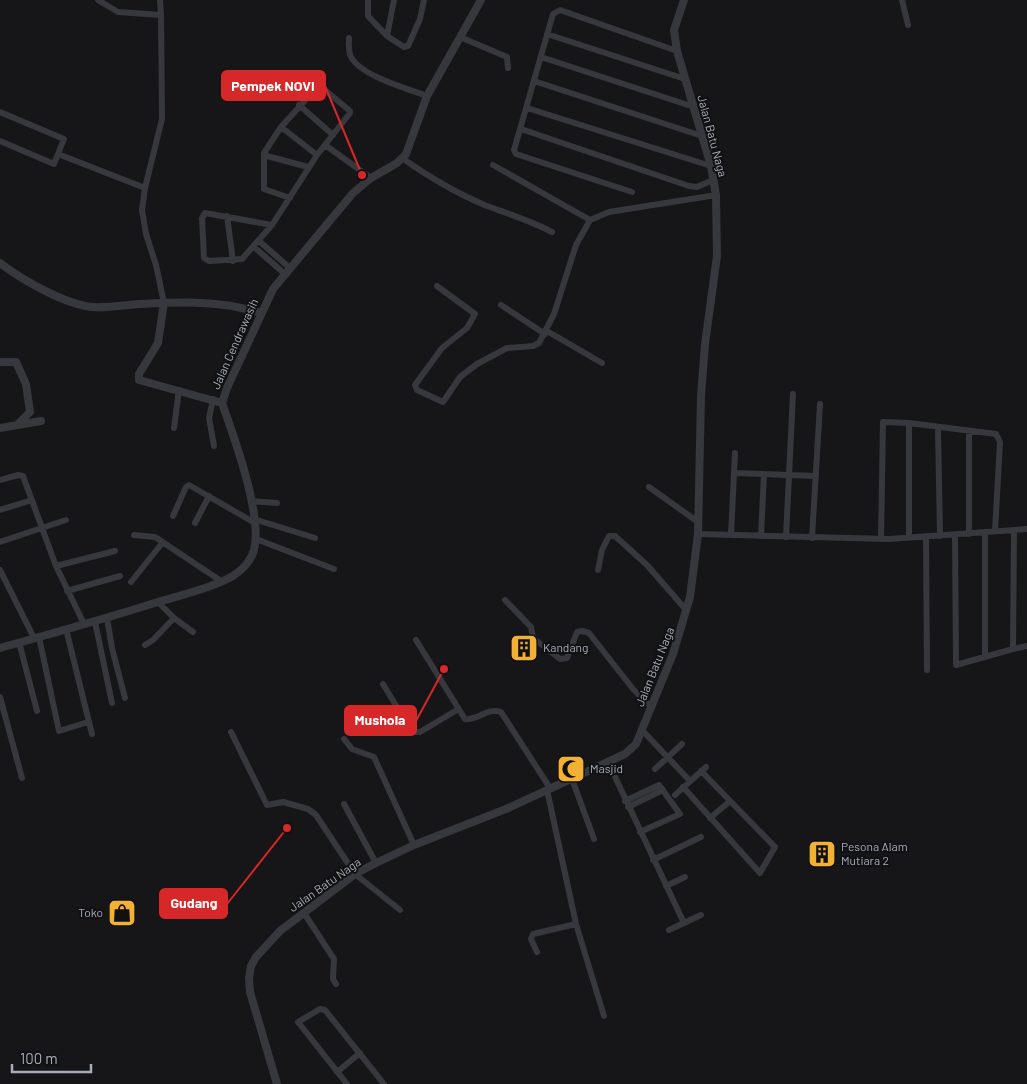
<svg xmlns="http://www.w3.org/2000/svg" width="1027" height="1084" viewBox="0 0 1027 1084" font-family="Barlow,sans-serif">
  <rect width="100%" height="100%" fill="#161618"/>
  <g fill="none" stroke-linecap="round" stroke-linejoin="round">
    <path stroke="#37383d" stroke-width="6" d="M98,0L118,12L161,15L162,119L145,188L142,210L146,234L156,265L164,303
      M160,0L161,15
      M368,0V16L387,36L404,47L408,46L420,19L424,0
      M902,0L908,25
      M547,34L685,79
      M387,36L394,0
      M460,37L507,57L508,68
      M349,38C349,44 348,51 351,57C361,76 408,89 427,96
      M541,57L694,107
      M534,81L702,136
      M299,105L333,135
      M527,108L711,166
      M0,112L64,139L54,164L0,141
      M281,127L317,155
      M521,129L689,186L697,187L713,180
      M325,145L371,178
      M58,154L145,188
      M264,155V189L290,198
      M402,158C429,177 458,194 487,206C509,214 531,221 552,232
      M493,165L590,220
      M632,192L516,154L514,150L553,14L560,10L677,51
      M227,216L233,261
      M272,225L205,213L202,218L204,258L209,261L242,259L272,225L317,155L350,113V111L319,85L281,127L264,153L267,156L308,167
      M259,241L290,268
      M254,247L285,274
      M437,286L475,314L467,328L442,348L415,385L417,390L443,402L460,377L477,364L507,348L533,346L539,343L554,314L576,245L590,220L609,212L716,195
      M501,305L545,334
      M547,331L602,363
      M213,399L209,418L214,446
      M174,428L179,390
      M938,428L940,536
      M734,473L816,476
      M0,480L18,475L23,476L56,566L84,624
      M649,487L698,522
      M251,501L277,503
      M0,510L32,500
      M173,516L186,487L189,485L255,523
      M254,519L315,538
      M195,523L209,496
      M698,534L889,539L1027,529
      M969,534V432
      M134,535L155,537L221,581
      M731,535L735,453
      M955,535L956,665L1013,649L1014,530
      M761,536L764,474
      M926,536L927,670
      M786,537L793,394
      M812,538L820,404
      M909,538V423L996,434L1000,442L995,531
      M256,539L334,569
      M881,539L883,422L909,423
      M0,542L66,520
      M56,566L115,551
      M0,570L34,638
      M598,570L602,550L609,536H615L647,565L687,611
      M131,582L163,542
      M67,591L120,576
      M505,600L531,627L533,638L560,659L567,658L577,632L582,631L589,633L633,689L651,707
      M158,602L174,618L193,632
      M107,618L112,648L125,698
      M95,622L112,703
      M66,629L92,734
      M39,637L59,731L88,722
      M416,640L465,719C478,721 487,707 501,712L550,788
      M19,642L37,711
      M145,645L153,640L174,618
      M1013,649L1027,646
      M985,657V532
      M383,684L412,732H420L457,710
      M0,697L22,778
      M641,729L690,781
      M231,732L267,805L283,802L308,809L316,815L355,874L400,910
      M344,739L352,749L374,757L414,845
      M608,762L684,923
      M655,769L682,744
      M572,779L594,839
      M683,787L760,873L775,847L701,771
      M547,790L576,924L604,1016
      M675,795L706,767
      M625,801L659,785L680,814L640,832
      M344,804L376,863
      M628,807L663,790
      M710,818L729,802
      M653,860L701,837
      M666,886L685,877
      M304,913L334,959L333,979L336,984
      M669,930L701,915
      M537,952L531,939L533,934L576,924
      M337,1072L360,1053
      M347,1084L298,1022L320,1009L325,1010L384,1084"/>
    <path stroke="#37383d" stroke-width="8" d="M0,263C22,280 66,305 93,307C108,308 124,305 139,304C182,302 220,300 261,313
      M164,303L158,343L139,374V380L222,403
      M0,362H16L26,384L30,412L17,425
      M0,428L41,421
      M0,648C54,633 108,618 161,601C185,594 211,588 233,576C242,570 251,561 254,550C263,516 234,437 222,403L227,388L273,289L353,193L371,178L397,163L406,154L427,96L481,0
      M277,1084L250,992L249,978L251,966L256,957L280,931L355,874L376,863L414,845L506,809L625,754L636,744L673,654L690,597L698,534L701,396L705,344L717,256L716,195L711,166L677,51L674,30L684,0"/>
  </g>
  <defs>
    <symbol id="building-square" viewBox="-11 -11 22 22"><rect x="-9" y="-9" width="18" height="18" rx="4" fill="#f2b134" stroke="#111113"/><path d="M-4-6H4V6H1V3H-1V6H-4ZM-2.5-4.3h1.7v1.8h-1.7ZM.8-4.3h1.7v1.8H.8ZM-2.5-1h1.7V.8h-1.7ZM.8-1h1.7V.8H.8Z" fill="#111"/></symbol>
    <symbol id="mosque-square" viewBox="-11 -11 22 22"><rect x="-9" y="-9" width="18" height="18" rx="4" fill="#f2b134" stroke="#111113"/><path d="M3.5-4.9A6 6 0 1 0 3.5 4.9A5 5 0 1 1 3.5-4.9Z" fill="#111"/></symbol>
    <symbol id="shop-square" viewBox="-11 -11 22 22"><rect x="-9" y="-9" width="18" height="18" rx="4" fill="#f2b134" stroke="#111113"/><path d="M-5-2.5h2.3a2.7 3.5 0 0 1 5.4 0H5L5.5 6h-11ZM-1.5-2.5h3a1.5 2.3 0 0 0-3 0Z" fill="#111"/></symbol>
  </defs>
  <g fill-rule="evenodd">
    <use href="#building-square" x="508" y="632" width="32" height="32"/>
    <use href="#mosque-square" x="555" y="753" width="32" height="32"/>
    <use href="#building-square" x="806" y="838" width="32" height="32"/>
    <use href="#shop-square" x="106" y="897" width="32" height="32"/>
  </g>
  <g text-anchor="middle" stroke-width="4" stroke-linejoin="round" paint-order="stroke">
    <g font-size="12" fill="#a8adb8" stroke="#111113">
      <text transform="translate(712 136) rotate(75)" y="4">Jalan Batu Naga</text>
      <text transform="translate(235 344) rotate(-66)" y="4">Jalan Cendrawasih</text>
      <text transform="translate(655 667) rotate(-68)" y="4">Jalan Batu Naga</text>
      <text transform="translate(325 885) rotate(-35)" y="4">Jalan Batu Naga</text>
    </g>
    <g font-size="12" fill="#a8adb8" stroke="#111113" text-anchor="start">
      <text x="543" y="652">Kandang</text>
      <text x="590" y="773">Masjid</text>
      <text x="841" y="851">Pesona Alam<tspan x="841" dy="14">Mutiara 2</tspan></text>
      <text x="103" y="917" text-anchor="end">Toko</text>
    </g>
  </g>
  <path fill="none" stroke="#d62828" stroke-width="2" d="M362 175L325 86M444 669L416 721M287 828L227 904"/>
  <g fill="#d62828" stroke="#111113" stroke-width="2">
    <circle cx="362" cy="175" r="5"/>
    <circle cx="444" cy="669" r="5"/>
    <circle cx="287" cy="828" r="5"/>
  </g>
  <g fill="#d62828" stroke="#d62828" stroke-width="2">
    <rect x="222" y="71" width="103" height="29" rx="5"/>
    <rect x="345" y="706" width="71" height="29" rx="5"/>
    <rect x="160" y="889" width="67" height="29" rx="5"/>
  </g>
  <g font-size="14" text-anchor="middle" font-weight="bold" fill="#fff">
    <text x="273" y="91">Pempek NOVI</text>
    <text x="380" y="725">Mushola</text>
    <text x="194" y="908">Gudang</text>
  </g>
  <path d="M12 1064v8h79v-8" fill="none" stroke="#a8adb8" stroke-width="2.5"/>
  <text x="20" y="1064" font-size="15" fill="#a8adb8" stroke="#111113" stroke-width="4" paint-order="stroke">100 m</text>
</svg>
